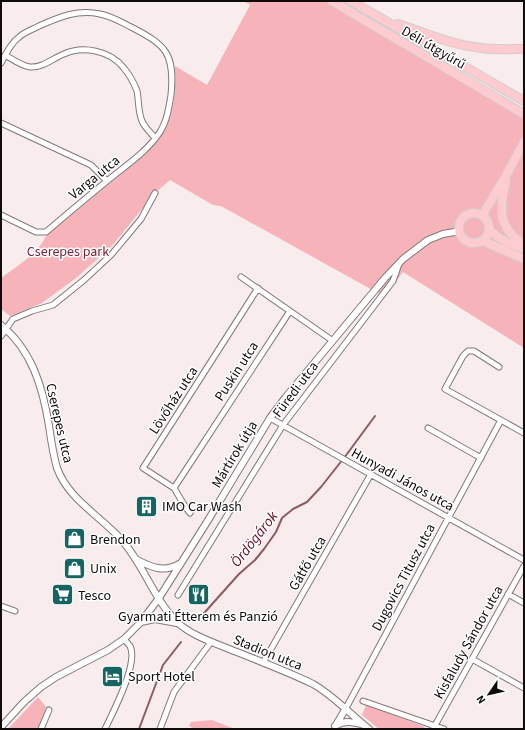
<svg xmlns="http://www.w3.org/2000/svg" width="525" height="730" viewBox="0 0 525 730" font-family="'Source Sans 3',sans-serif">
  <rect width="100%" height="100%" fill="#f8eced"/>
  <path fill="#f7b3ba" d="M243,1H343L524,112V348L403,272L385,297L221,206L213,205L170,180L155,193L111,247L76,278L42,303L10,316L1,309V278C17,266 37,255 46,236L145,154C173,125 176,106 175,66L207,85L250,5Z
    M38,697L46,707L42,729H8Z
    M366,705L423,726L426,729H379L362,715Z
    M212,720L235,729H194L189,726L191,722Z"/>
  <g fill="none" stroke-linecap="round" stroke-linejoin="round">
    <path stroke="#8e5b60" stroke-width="2" d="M197,621L239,574L255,560L264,549L276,532L282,518L293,509L307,502L321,487L347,454L375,416
      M139,729L163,665L181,642"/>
    <defs>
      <path id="minor" d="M5,55C12,59 22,66 30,67C43,68 53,58 64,54C83,45 110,51 123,67C129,74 134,83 137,91C139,101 138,112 142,121C145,128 151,133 155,138
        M1,63C6,54 10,44 18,38C24,32 32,30 39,26C59,17 78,9 100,14C111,16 121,22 131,27C166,45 175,53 171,95C169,107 167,121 160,132C146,153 125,166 107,181C86,198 66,215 46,232H36L1,215
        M1,123L91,165L107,181
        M241,277L333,341
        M1,336L13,319L32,311L53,305L84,280L111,255L141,219L155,193
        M499,367L474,351H468L463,356L445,389L524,433
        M270,418L524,560
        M428,428L481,458
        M174,488L290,311
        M190,513L186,508L174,488L143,468L258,288
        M508,594L524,603
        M178,595L283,425L393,281L399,264
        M1,606L15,611
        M472,659L524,688
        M263,663L371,474
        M363,701L444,729
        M346,708L501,420
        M41,729L49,710
        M105,729C113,712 139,663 130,646C128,644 126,641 124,639
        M160,729L174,692L211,642
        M433,729L524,566"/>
      <path id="tertiary" d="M1,325C32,350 43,388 49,426C51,440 53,454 57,468C68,498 97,514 119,537C142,561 153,598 176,621C190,635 212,642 229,649C257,660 286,671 313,684C334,696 350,714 369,729
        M137,560C151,567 164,573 179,564
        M141,622L155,619L177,623
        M336,725L346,708
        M335,726C345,720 353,722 364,725
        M1,727L24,702L41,687L56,677L108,650L124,639L141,622L159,598L207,522L270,418L285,398L385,278L403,259L428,240L443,234L460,231"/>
      <path id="primary" d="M332,1L524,114
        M351,1L524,101
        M398,24C425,33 452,45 481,48C495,50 510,49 524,49
        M506,181C499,209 498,228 524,245
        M459 228a15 15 0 1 1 30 0a15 15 0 1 1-30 0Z
        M482,216L508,172L524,142
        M489,229C497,239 512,245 524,249
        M483,241L524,259"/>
    </defs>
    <use href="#minor" stroke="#837879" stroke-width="7"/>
    <use href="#tertiary" stroke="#837879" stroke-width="8"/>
    <use href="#primary" stroke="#cfcece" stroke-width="10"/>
    <use href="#minor" stroke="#fff" stroke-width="5"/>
    <use href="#tertiary" stroke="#fff" stroke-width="6"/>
    <use href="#primary" stroke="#fdcbd0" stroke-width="8"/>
  </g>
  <defs>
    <symbol id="building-square" viewBox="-11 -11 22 22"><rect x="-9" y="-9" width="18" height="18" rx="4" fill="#156462" stroke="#fff"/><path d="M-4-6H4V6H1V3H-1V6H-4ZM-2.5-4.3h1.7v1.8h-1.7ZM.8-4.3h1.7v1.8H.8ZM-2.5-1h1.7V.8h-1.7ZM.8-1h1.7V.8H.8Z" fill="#fff"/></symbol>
    <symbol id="shop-square" viewBox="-11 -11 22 22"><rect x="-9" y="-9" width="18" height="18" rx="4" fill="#156462" stroke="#fff"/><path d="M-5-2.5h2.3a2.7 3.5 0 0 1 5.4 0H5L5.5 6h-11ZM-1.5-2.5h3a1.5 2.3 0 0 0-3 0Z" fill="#fff"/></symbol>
    <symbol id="restaurant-square" viewBox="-11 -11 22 22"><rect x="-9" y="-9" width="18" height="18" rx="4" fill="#156462" stroke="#fff"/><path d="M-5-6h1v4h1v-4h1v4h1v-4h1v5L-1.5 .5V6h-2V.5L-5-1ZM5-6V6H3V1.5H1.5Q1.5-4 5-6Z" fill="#fff"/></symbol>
    <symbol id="supermarket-square" viewBox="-11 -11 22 22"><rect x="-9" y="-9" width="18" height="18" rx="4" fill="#156462" stroke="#fff"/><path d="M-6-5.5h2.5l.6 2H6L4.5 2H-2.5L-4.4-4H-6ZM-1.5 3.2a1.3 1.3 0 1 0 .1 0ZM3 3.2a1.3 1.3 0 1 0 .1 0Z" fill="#fff"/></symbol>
    <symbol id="hotel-square" viewBox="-11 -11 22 22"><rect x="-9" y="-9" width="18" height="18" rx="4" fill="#156462" stroke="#fff"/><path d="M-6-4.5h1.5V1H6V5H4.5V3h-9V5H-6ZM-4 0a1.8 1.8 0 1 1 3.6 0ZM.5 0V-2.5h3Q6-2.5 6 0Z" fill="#fff"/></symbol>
  </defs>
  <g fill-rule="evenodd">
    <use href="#building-square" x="134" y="494" width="25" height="25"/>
    <use href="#shop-square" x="62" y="526" width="25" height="25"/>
    <use href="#shop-square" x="62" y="556" width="25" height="25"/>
    <use href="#restaurant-square" x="186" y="582" width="25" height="25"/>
    <use href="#supermarket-square" x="50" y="582" width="25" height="25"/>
    <use href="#hotel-square" x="100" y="664" width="25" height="25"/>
  </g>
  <g text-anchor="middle" stroke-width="3" stroke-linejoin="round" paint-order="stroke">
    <g font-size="14" fill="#0f0b0b" stroke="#fff">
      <text transform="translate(434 47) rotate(30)" y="5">Déli útgyűrű</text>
      <text transform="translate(94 177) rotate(-39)" y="5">Varga utca</text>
      <text transform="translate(236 371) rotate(-57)" y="5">Puskin utca</text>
      <text transform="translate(295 389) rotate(-53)" y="5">Füredi utca</text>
      <text transform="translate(173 400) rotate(-57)" y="5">Lövőház utca</text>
      <text transform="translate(60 423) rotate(77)" y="5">Cserepes utca</text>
      <text transform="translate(234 454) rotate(-59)" y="5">Mártírok útja</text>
      <text transform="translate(403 479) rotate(29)" y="5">Hunyadi János utca</text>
      <text transform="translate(307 563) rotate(-60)" y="5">Gátfő utca</text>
      <text transform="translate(403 577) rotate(-62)" y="5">Dugovics Titusz utca</text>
      <text transform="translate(468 642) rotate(-61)" y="5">Kisfaludy Sándor utca</text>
      <text transform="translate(268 652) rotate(22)" y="5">Stadion utca</text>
    </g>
    <g font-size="14" fill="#7a2335" stroke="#fff">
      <text x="68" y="256">Cserepes park</text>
    </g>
    <g font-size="14" fill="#0f0b0b" stroke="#fff" text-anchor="start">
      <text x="162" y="511">IMO Car Wash</text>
      <text x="90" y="544">Brendon</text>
      <text x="90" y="573">Unix</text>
      <text x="78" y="600">Tesco</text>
      <text x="198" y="621" text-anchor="middle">Gyarmati Étterem és Panzió</text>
      <text x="128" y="681">Sport Hotel</text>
    </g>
    <g font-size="15" font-style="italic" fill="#640b23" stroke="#fff">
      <text transform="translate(254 539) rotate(-52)" y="5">Ördögárok</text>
    </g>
  </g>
  <rect width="525" height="730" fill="none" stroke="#0f0b0b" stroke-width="4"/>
  <g transform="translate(489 694) rotate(236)" stroke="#ffffff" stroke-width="3" paint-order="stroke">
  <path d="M0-3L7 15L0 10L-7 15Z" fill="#0f0b0b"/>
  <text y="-6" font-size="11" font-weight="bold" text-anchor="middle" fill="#0f0b0b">N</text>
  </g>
</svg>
